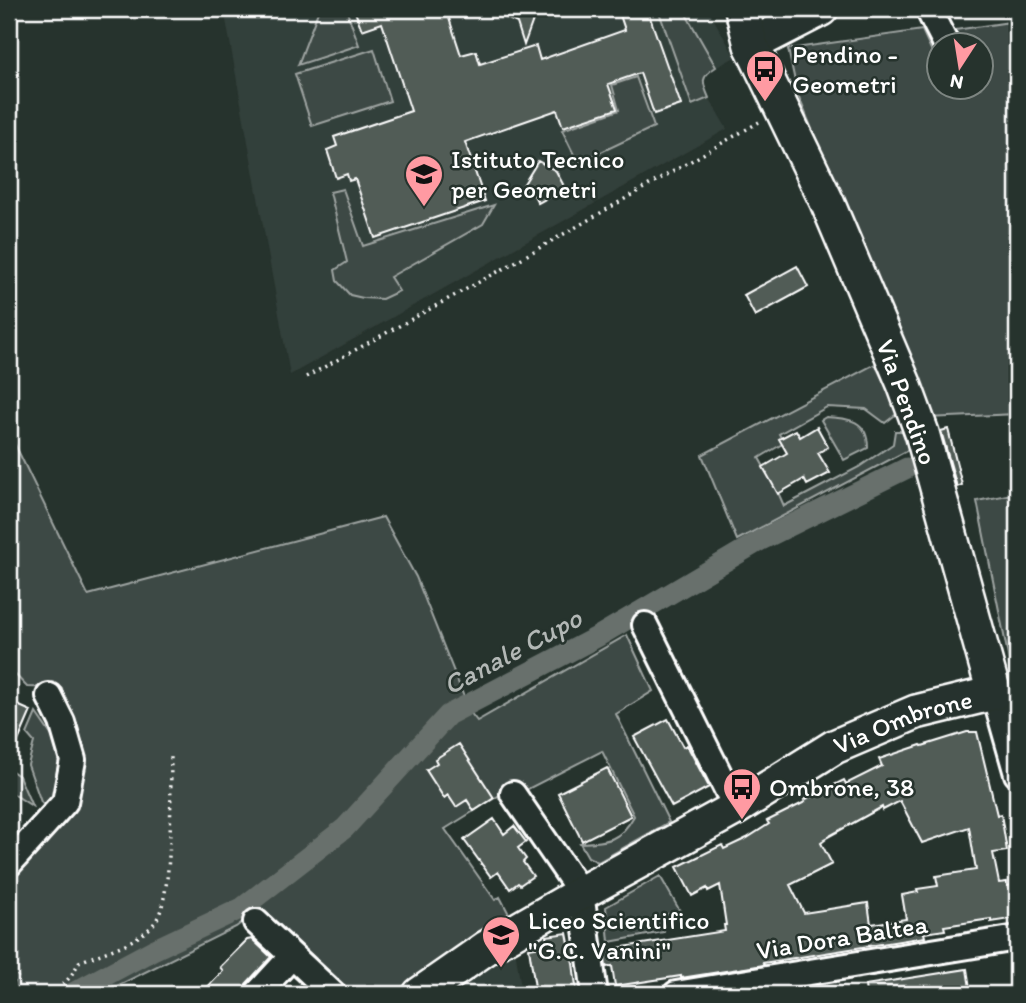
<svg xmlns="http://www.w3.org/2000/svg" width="1026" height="1003" viewBox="0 0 1026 1003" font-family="Itim,sans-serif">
  <rect width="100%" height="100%" fill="#26332d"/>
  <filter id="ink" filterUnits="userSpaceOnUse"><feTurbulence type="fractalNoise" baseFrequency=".0143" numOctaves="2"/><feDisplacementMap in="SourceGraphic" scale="14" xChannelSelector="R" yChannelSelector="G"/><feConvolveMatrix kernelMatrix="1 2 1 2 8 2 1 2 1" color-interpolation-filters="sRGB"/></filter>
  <g filter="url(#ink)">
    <path fill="#333f3a" d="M224,9H708L735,57L708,72L703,79L704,85L709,98L727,129L290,375Z
      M515,949L522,994H447Z"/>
    <path fill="#3e4944" stroke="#9ea4a2" stroke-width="2" d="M319,9H346L359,45L298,65Z
      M658,9H683L716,67C700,77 702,82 709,98L692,105Z
      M1017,21V414L927,418L839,195L798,95L788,49L922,30L934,56L938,55L939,88H981V46L963,45L955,30Z
      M374,49L390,101L312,126L295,74Z
      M636,77L654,127L578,163L562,130L619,110L612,85Z
      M343,189L363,246L494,205L483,224L390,277L399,291L382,299L363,298L350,295L337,281L335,270L347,262L330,192Z
      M875,364L899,412L885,423L866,409L827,407L779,434L784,443L759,458L777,490L784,506L859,467L893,444L895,431H908L914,447L737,540L702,455Z
      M826,417C849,418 868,420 868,448L844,460L821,420Z
      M9,432L88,595L383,517L416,577L470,712L477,721L627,635L653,691L616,714L669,822L598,862L588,857L580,843C608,842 620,841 634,816L602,751L524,791L519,783L445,829L495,900L500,897L509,914L493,923L392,994H354L261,908L236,927L101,994H9V875L73,801L68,722L62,688L27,687L9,668Z
      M1017,493V700L977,501Z
      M36,713L58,745L64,764L49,812L41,802L28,765L34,742L27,734Z
      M9,769L19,776L32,806L9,791Z
      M660,876L680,911L664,915V932L609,942L606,907Z"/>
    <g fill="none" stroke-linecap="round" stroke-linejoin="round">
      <path stroke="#67706c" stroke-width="21" d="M71,994L153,950L242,908L345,828L448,715L597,637L761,540L907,468"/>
    </g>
    <path fill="#515c57" stroke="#fff" stroke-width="2" fill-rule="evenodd" d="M354,9H446L461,55L476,51L480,64L536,46L540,60L625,30L618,9H647L681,105L654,114L640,73L608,84L617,109L563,127L557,110L465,142L485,201L375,238L355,179L349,181L347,174L336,178L327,150L337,146L334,137L411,111L382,23L362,30Z
      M487,9H537L524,45L517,23Z
      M538,161L556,171L565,188L538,203L533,193L522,187Z
      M797,266L808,287L755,316L744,295Z
      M817,427L828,447L818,453L830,473L807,485L804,479L778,494L763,467L787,453L779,439L796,430L800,437Z
      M948,429L962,485L957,487L941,431Z
      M15,704L31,711L9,762V706L13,708Z
      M668,719L683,747L687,745L709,787L672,807L634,737Z
      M967,732H977L997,815L1001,814L1007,851L993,853L999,883L1007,882V886L1017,884V918L991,922V919L944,926L945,930L924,933L925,937L763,963L764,965L681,978V976L615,986L612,966L606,967L604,950L725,931L724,925H726L720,885L708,891L707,888L692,896L677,867L722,845L724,849L747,838L769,824L767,821L805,802L804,800L844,780L846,784L882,766L879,759L921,745L922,746ZM900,801L922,843L969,827L976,870L936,876L938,886L917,889L918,892L902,895L906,919L871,924L868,903L804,913L790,885L832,864L821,843L825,840L824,839L882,807L883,810Z
      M459,744L494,798L474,811L467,800L456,807L448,795L444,798L426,770L437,763L435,759Z
      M607,768L631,816L582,841L558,793Z
      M494,819L504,834L514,826L526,842L518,848L526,859L523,862L533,876L520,885L518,883L510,889L498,872L491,877L464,840Z
      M567,933L573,963L577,994H536L529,948L547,945L546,936Z
      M252,939L271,957L246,984L243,994H201L223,971L220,967L247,940Z
      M967,969L971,994H866L865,985Z"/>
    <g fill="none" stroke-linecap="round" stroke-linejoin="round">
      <defs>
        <path id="street" d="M928,9L946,44
          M645,625L736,808
          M994,693L1017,774
          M513,794L581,893L595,994
          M9,864L65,802L73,760L62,722L49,696
          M256,922L333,994
          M257,994L292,956
          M676,994L1017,938"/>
        <g id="secondary">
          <path d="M751,45L821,9"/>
          <path id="s1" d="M420,994L486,948L581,893L736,808L834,747L916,712L994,693L922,433L904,384L827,202L751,45L742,9"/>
        </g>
      </defs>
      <use href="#street" stroke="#fff" stroke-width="30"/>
      <use href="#secondary" stroke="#fff" stroke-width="38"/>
      <path stroke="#fff" stroke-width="3.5" stroke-dasharray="2 5" stroke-linecap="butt" d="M306,377L501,270L759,122
        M9,988L18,976
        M52,994C64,985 72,976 79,962C101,953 140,943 155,922C174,897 170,790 171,756"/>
      <use href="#street" stroke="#26332d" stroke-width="24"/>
      <use href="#secondary" stroke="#26332d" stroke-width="33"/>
    </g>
  </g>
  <defs>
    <symbol id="bus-pin" viewBox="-11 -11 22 30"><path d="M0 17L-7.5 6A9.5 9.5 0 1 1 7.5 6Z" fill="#ff9aa2" stroke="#26332d"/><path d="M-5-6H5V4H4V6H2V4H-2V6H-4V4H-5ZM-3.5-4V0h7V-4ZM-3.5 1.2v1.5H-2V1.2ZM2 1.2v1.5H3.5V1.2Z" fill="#111"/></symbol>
    <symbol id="school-pin" viewBox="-11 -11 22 30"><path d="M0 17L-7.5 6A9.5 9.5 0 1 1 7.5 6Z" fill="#ff9aa2" stroke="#26332d"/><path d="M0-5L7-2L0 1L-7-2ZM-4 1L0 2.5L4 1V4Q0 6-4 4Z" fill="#111"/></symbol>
  </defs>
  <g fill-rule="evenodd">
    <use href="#bus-pin" x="743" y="47" width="44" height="60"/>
    <use href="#school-pin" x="402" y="152" width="44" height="60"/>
    <use href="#bus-pin" x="720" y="765" width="44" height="60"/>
    <use href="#school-pin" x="479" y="913" width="44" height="60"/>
  </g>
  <g text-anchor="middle" stroke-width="5" stroke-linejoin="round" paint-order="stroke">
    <g font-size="26" fill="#fff" stroke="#26332d" text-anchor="start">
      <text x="792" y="63">Pendino -<tspan x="792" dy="30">Geometri</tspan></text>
      <text x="451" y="168">Istituto Tecnico<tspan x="451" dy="30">per Geometri</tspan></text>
      <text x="769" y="796">Ombrone, 38</text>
      <text x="528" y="929">Liceo Scientifico<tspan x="528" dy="30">"G.C. Vanini"</tspan></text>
    </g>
    <g font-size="26" fill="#fff" stroke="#26332d">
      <text transform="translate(907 402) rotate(70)" y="9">Via Pendino</text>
      <text dy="9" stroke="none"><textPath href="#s1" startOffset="556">Via Ombrone</textPath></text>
      <text transform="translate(842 937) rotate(-9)" y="9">Via Dora Baltea</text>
    </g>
    <g font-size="28" font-style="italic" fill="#b3b8b6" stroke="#26332d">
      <text transform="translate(512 651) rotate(-28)" y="10">Canale Cupo</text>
    </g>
  </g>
  <rect width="1026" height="1003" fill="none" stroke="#26332d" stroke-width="35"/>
  <rect x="18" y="18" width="991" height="968" fill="none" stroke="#fff" stroke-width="2.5" filter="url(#ink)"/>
  <g transform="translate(960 66) rotate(192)"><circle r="33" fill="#26332d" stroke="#7d8581" stroke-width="2"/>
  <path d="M0-5L12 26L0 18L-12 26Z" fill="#ff9aa2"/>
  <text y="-10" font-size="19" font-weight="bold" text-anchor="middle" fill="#ffffff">N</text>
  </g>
</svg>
